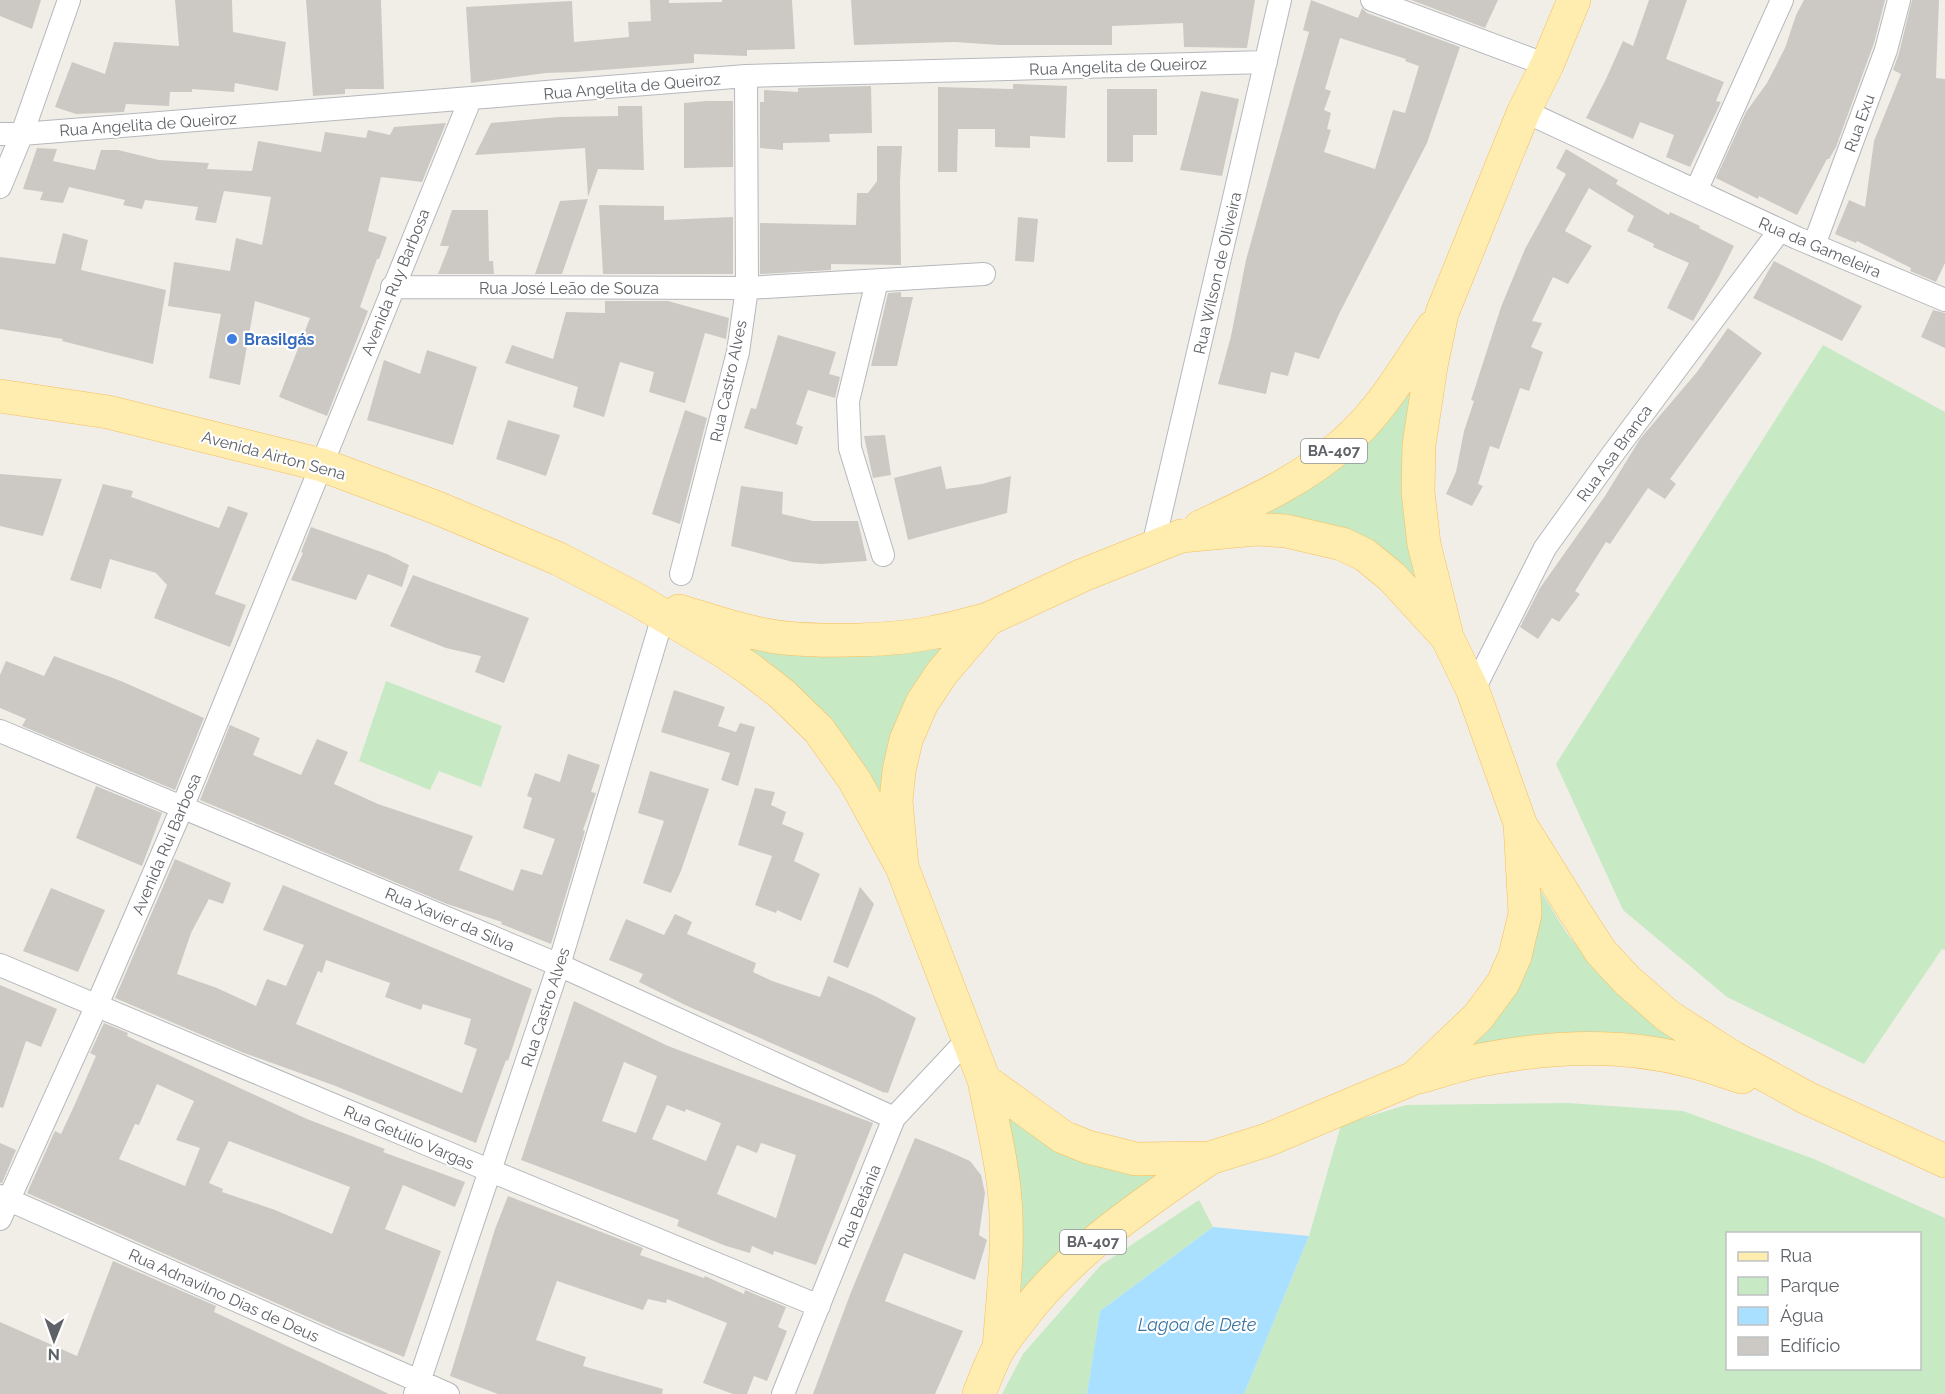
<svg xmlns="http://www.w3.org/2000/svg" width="1945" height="1394" viewBox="0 0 1945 1394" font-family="Raleway,sans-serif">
  <rect width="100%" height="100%" fill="#f1eee8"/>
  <path fill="#c7e9c4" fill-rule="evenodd" d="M1823,345L1945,412V950L1942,949L1864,1064L1727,997L1623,910L1556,764Z
    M1419,367V589L1256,517Z
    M722,635L956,639L884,800Z
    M386,681L502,726L481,787L439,771L430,790L359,761Z
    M1536,883L1566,932L1584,955L1708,1054L1463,1052Z
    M1568,1103L1683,1111L1814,1159L1945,1218V1394H1244L1309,1236L1341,1125L1406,1105ZM1728,1234H1920V1368H1728Z
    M1004,1112L1170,1171C1137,1190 1106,1210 1078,1236C1055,1256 1036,1283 1016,1306Z
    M1199,1200L1213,1227L1100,1311L1087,1394H1002L1023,1354L1101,1265Z"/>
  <path fill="#aae0ff" d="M1213,1227L1309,1236L1244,1394H1087L1100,1311Z"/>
  <path fill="#ccc9c4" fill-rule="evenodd" d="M0,0H41L32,29L0,16Z
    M175,0H232L233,32L286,42L278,91L235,83L234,92L192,89V92H170L169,106L126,104L124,112L76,114L55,107L72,62L105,74L114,42L179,46Z
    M306,0H381L384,89H345V94L313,96Z
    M650,0H669V3L722,2V0H792L795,49L747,50V56L694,54V63L576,72L546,73L471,83L466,7L572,1L574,42L629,37L628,22L651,21Z
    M851,0H1255L1247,48L1184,47L1183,23L1112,26V45H999L955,42L854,45Z
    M1311,0L1358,18L1362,8L1367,13L1460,47L1427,143L1339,314L1319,359L1295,352L1288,376L1271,372L1266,394L1218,384L1231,336L1246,260L1309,32L1303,30ZM1340,38L1406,59L1405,61L1419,66L1405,113L1393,110L1375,169L1324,152L1331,130L1327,129L1331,113L1324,110L1331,91L1325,89Z
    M1411,0H1498L1485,28Z
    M1649,0H1687L1666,59L1724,82L1716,101L1721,102L1690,167L1666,157L1674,135L1640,122L1633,139L1586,118L1606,79L1623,41L1633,46Z
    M1804,0H1885L1874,43L1836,147L1829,159H1827L1797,215L1759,196L1758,199L1716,178L1746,112L1767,83L1785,48L1796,15Z
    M1912,0H1939L1936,78L1945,79V263L1936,282L1910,271L1911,268L1857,241L1856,243L1835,234L1849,200L1865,207L1874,141L1901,74L1893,70L1899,53Z
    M1013,84L1067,86L1065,138L1030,136V148L995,147V129H958L957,172H938V87L1013,89Z
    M871,86L872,133L829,134L830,142L783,143V150L760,148V102H764V90L798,92V88Z
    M1107,89H1157V135H1133V162H1107Z
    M1201,91L1239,99L1222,176L1180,170Z
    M707,101H733V167L684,168V103Z
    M618,106H642L644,170L598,169L588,197L585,148L475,155L491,123L559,117L618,116Z
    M446,123L422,182L381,177L368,231L387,237L379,259H377L360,307L368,311L327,416L279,397L310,318L255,301L240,385L209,378L221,314L168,306L174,262L230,271L236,238L262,245L271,197L224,191L216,223L195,220L198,207L145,200L142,209L123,205L125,200L69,187L63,203L40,200L43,192L23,189L37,148L57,149L53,161L95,170L101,150H118L159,160L209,163L207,169L252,171L258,141L321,152L325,132L366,138L368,130L390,135L394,127Z
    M877,146H902L900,182L901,265L831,264V270L760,274V223L856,225L857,193H868L877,181Z
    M1566,149L1618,180L1616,184L1669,215L1670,212L1700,226L1699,228L1734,246L1718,278L1693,321L1667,308L1689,263L1653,247L1654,244L1627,231L1634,216L1589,188L1565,231L1592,246L1568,284L1553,277L1532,321L1542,323L1531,347L1543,352L1529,391L1520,388L1499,449L1490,446L1478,484L1483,486L1472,506L1446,494L1456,472L1464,431L1474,401L1471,400L1501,307L1525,249L1566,174L1556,168Z
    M588,199L562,274H535L560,201Z
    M599,205L664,206V220L733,217V274H603Z
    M452,210H488L489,261H493L494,274H438L449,246H440Z
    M1018,217L1038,219L1034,262L1015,261Z
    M63,233L88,240L81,270L166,290L153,364L62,341L63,339L0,329V257L55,264Z
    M1774,261L1862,306L1842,341L1753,298Z
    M901,292V297H913L897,366H871L888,293Z
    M605,301H668L729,318L726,339L705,333L685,403L649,392L654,372L620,362L604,417L573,407L578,387L505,363L512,345L553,359L566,312L605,313Z
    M1933,310L1945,313V348L1921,337Z
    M1728,328L1762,353L1670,479L1676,484L1665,499L1648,488L1610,544L1606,542L1575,591L1580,594L1559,622L1552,618L1538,639L1520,627L1540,588L1605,496L1640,439L1697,372Z
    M778,335L836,352L829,374L840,377L835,398L808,390L796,424L803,427L797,445L744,428L751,408L756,409Z
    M427,350L477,367L453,445L367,420L384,360L420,374Z
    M685,410L707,418L680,524L652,514Z
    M508,420L560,435L546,476L496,459Z
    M885,435L891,475L873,478L864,436Z
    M941,466L946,489L982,484L1011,476L1007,513L908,540L894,478Z
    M0,474L62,479L43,536L0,526Z
    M103,484L133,491L131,497L219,528L228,506L248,513L215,594L246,605L230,647L154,618L167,585L156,573L110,559L101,589L70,580Z
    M741,486L783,492L782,514L813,521H858L867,561L821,564L793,562L731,546Z
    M311,527L387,554L409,565L402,587L368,574L356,600L291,580L303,553L301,552Z
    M413,575L529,618L504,683L475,672L481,656L446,648L390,626Z
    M54,656L121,681L204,718L175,790L22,726L26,719L0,708V675L6,661L44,676Z
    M674,690L725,707L718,726L736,732L740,723L755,727L738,786L721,780L730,753L661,732Z
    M230,725L260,738L253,755L301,775L317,739L348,752L334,784L378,804L473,836L459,870L513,891L521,869L542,875L555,839L523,828L532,798L527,796L535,773L560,782L568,754L600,765L591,792L596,793L583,830L585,831L551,944L501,924L502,922L447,904L200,800Z
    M650,771L709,789L681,871L671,893L643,883L664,821L638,813Z
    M96,786L162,813L142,866L76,838Z
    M755,788L775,792L771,805L786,812L782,824L804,833L794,861L820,874L801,921L777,910L776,913L755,905L772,856L738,845Z
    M175,859L231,883L223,904L209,899L191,933L177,974L217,988L256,1006L267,979L286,986L304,945L263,930L283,885L532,989L508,1061L506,1060L476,1143L333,1085L244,1053L115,998ZM326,960L390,983L385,997L421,1010L423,1004L471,1019L464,1044L477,1049L462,1093L296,1024L318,971L322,973Z
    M860,887L874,904L848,968L833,962Z
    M51,888L105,910L78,972L23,951Z
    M675,914L692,922L687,934L756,963L753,972L772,981L820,997L828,976L875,996L916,1018L888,1093L885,1092V1093L685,1005L639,982L643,974L609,960L626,919L664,935Z
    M0,985L57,1009L41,1047L26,1041L3,1108L0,1107Z
    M574,1001L668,1046L873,1123L816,1265L774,1251L773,1255L752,1246L750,1253L726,1246L677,1226L679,1220L521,1160ZM624,1062L657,1076L636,1133L602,1121ZM667,1105L685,1112L686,1109L721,1123L706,1161L652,1139ZM761,1143L796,1155L776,1218L717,1194L737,1145L757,1153Z
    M104,1023L128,1033L127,1036L307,1119L385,1149L383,1152L465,1182L455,1207L403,1185L385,1229L441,1251L404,1357L337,1330L27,1193L55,1131L61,1134L75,1104L96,1056L90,1053ZM157,1084L194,1101L176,1140L200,1148L185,1186L119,1159L135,1124L139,1125ZM229,1141L350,1187L332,1234L275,1210L222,1192L223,1189L209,1183Z
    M915,1138L943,1149L970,1161L981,1175L985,1193L979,1235L987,1240L975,1280L904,1253L885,1301L963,1331L935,1394H813L851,1292Z
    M0,1143L16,1150L2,1183H0Z
    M508,1196L643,1248L640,1255L704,1278L705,1276L744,1294L745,1290L786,1307L778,1327L787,1331L767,1381L754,1376L747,1394H733L703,1383L727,1323L667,1299L666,1303L648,1299L643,1310L557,1281L536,1340L586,1357L583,1366L663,1389L662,1394H498L450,1376L495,1229Z
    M113,1261L216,1306L214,1312L389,1394H0V1322L77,1356Z"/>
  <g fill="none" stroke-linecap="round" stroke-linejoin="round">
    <defs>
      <path id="street" d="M1372,0L1547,65
        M1524,111L1797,238L1945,300
        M0,134H22L746,76L1266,62
        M0,187L22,134L69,0
        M1696,191L1782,0
        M1814,245L1886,50L1899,0
        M877,281L848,401L850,448L883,555
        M392,287L747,288L984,274
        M1153,546L1280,0
        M681,574L738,352L747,288L746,76
        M1473,691L1545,548L1609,459L1780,230
        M0,731L559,965L894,1118
        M0,965L491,1171L819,1306
        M0,1196L448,1394
        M0,1219L97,1005L182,808L470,100
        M415,1394L559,965L663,616
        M783,1394L894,1118L968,1039"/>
      <path id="primary" d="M0,396L108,412L322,465L435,507L559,559L634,598L720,649L751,670L782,694L819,730L855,781L902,867L984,1080L1063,1137L1088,1147L1136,1159L1210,1158L1267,1140L1414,1078L1478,1017L1503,983L1515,956L1525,914L1520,823L1473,691L1447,637L1392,577L1365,555L1342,544L1286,531L1256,529L1181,536L1083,575L988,619L942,673L922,703L906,740L899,771L896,801L902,867
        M1200,527C1250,503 1301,481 1343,444C1381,412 1406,367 1433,327
        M679,611C713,621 749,634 785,638C828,642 893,641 935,632C953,629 971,623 988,619
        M1446,632L1424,544L1418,492L1419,445L1431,366L1442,313L1524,111L1547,65L1574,0
        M1522,827L1575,912L1601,952L1627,980L1668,1016L1732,1057L1807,1098L1945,1161
        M1419,1077C1441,1071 1463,1063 1486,1059C1553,1046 1623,1043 1690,1061C1707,1065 1725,1072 1742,1077
        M984,1080C991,1116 1000,1152 1004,1188C1010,1242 1003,1295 999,1348
        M979,1394C985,1379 991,1362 999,1348C1005,1339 1012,1330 1018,1322C1070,1252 1139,1207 1210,1158"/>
    </defs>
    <use href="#street" stroke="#b5b8bc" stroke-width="24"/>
    <use href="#primary" stroke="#f6bf5c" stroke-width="34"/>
    <use href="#street" stroke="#fff" stroke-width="22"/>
    <use href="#primary" stroke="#ffecaf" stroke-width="33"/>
  </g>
  <circle fill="#3f7fe0" stroke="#fff" stroke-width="2" cx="232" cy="339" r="6"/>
  <g text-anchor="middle" stroke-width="4.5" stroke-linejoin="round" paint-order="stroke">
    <g fill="#fff" stroke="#8f9295" stroke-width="1.5">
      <rect x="1301" y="439" width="66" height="24" rx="4.5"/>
      <rect x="1060" y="1230" width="66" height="24" rx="4.5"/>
    </g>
    <g font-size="15" font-weight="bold" fill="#5f6368">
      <text x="1334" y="456">BA-407</text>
      <text x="1093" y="1247">BA-407</text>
    </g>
    <g font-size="16" fill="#5f6368" stroke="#fff">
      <text transform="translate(1118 66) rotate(-2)" y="6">Rua Angelita de Queiroz</text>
      <text transform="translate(632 86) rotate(-5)" y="6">Rua Angelita de Queiroz</text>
      <text transform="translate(1859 123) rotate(-70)" y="6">Rua Exu</text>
      <text transform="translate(148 124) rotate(-4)" y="6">Rua Angelita de Queiroz</text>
      <text transform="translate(1820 247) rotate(23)" y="6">Rua da Gameleira</text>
      <text transform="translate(1217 273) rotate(-77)" y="6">Rua Wilson de Oliveira</text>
      <text transform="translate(395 282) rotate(-68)" y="6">Avenida Ruy Barbosa</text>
      <text x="569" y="294">Rua José Leão de Souza</text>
      <text transform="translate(728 381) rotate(-78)" y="6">Rua Castro Alves</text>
      <text transform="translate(1614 453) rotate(-54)" y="6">Rua Asa Branca</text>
      <text transform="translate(274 455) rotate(15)" y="6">Avenida Airton Sena</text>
      <text transform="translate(166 844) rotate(-67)" y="6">Avenida Rui Barbosa</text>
      <text transform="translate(450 919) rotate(23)" y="6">Rua Xavier da Silva</text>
      <text transform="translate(545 1007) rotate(-72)" y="6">Rua Castro Alves</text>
      <text transform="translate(409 1137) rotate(23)" y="6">Rua Getúlio Vargas</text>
      <text transform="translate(859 1206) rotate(-68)" y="6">Rua Betânia</text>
      <text transform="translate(224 1295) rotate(24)" y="6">Rua Adnavilno Dias de Deus</text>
    </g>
    <g font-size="16" font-weight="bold" fill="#366cbe" stroke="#fff" text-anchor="start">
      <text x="244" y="345">Brasilgás</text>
    </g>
    <g font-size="18" font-style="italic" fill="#3c76a3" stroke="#fff">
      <text x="1197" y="1331">Lagoa de Dete</text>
    </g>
  </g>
  <rect x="1726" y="1232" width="195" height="138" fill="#ffffff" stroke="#bfc1c3" stroke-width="1.5"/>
  <rect x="1738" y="1252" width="30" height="9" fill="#ffecaf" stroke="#bfc1c3" stroke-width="1.5"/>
  <text x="1780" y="1262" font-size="18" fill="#5f6368">Rua</text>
  <rect x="1738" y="1277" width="30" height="18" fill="#c7e9c4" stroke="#bfc1c3" stroke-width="1.5"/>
  <text x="1780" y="1292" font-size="18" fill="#5f6368">Parque</text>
  <rect x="1738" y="1307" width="30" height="18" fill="#aae0ff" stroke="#bfc1c3" stroke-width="1.5"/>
  <text x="1780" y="1322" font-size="18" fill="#5f6368">Água</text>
  <rect x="1738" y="1337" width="30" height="18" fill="#ccc9c4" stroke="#bfc1c3" stroke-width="1.5"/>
  <text x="1780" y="1352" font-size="18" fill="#5f6368">Edifício</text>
  <g transform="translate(54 1340) rotate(181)" stroke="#ffffff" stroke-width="4.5" paint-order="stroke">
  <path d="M0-4.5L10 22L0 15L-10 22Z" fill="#5f6368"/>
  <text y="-9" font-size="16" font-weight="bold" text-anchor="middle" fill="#5f6368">N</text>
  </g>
</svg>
